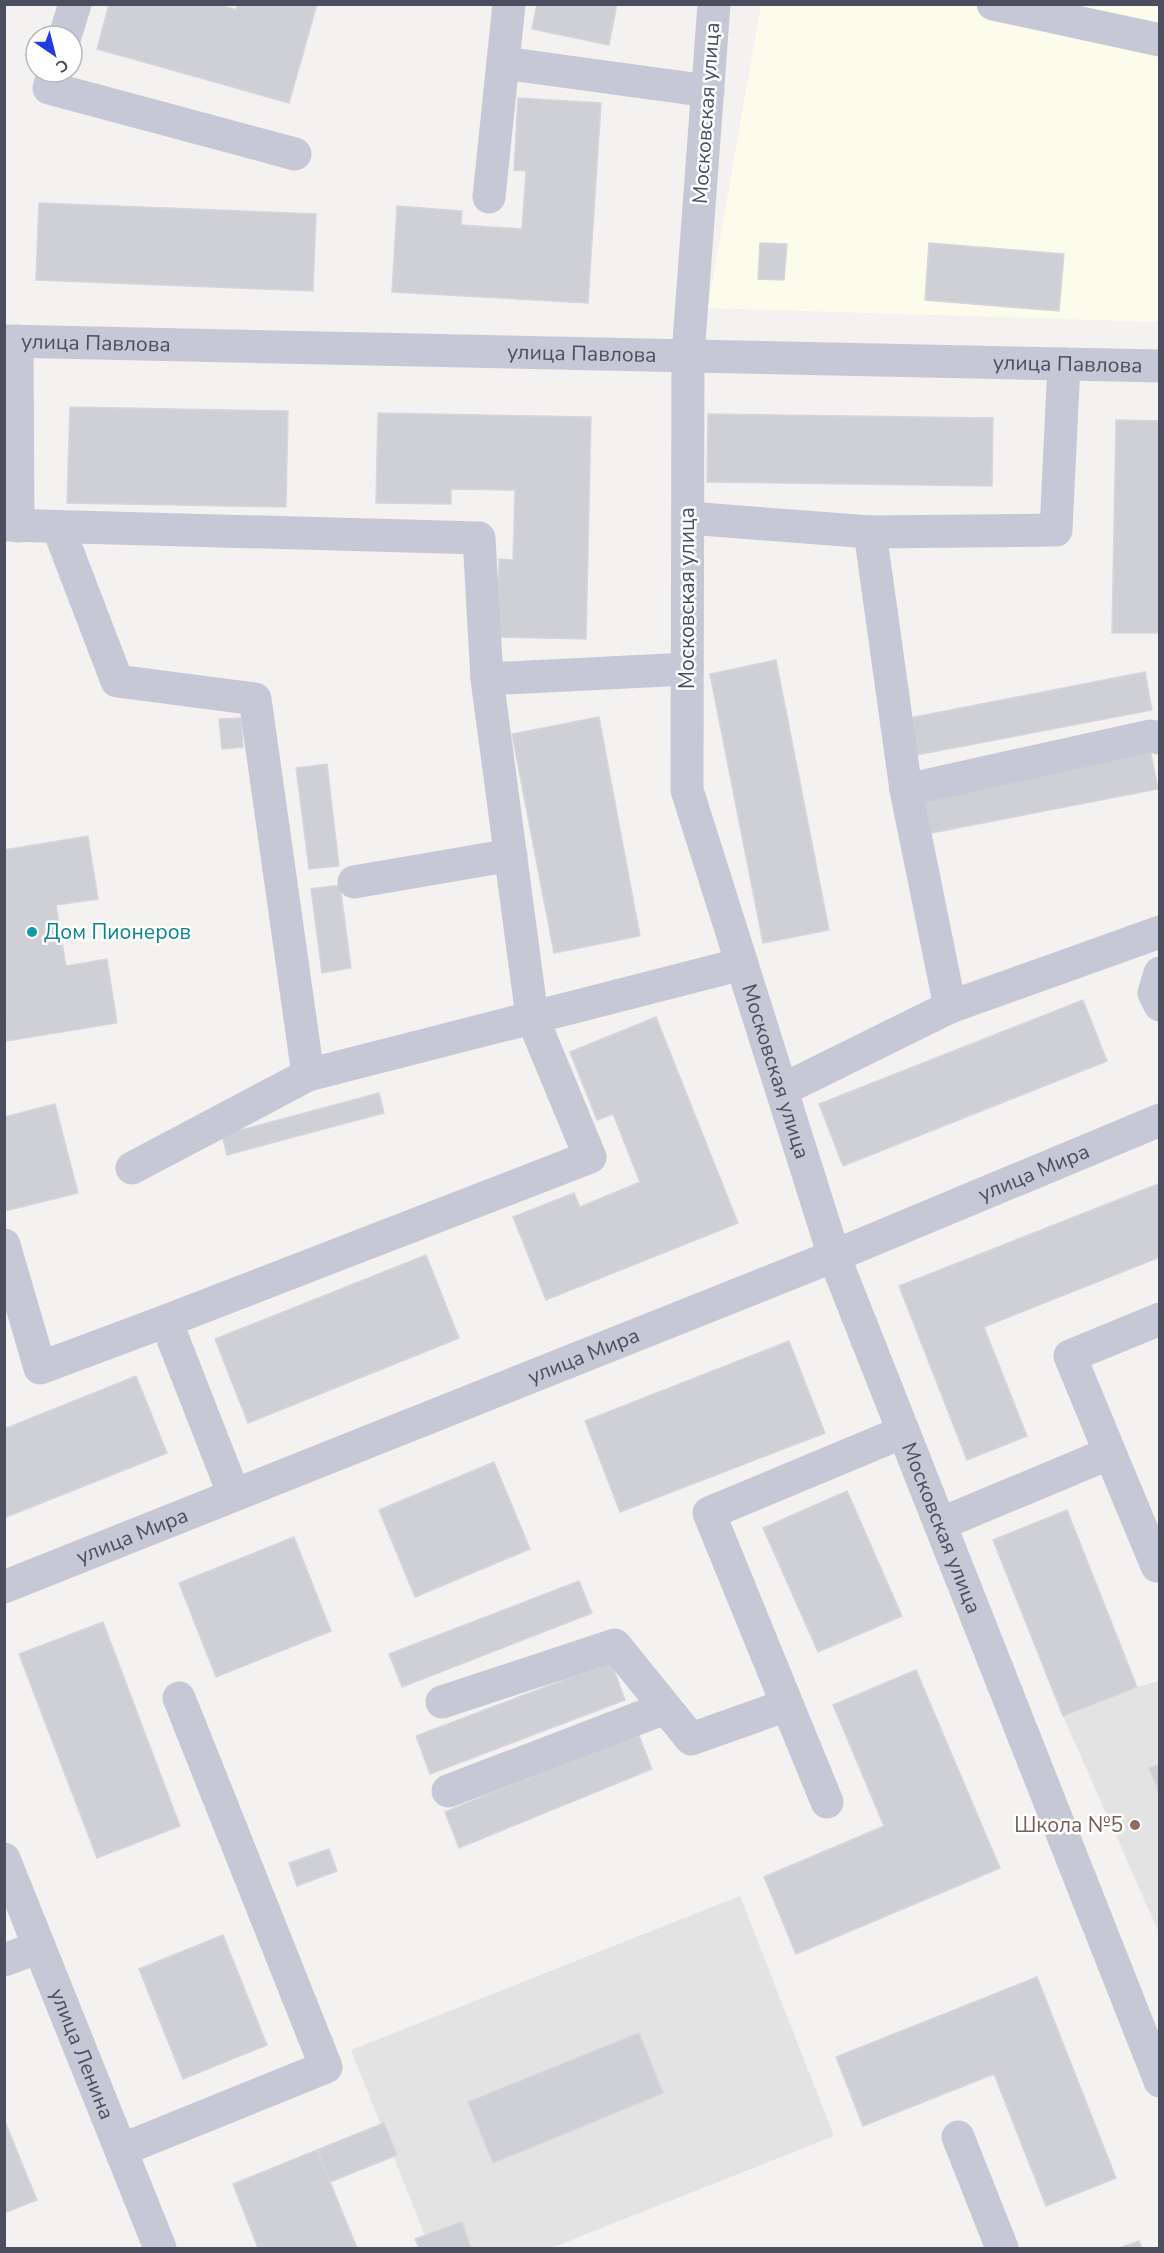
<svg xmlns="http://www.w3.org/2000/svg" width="1164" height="2253" viewBox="0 0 1164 2253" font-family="'Nunito Sans',sans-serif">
  <rect width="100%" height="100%" fill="#f4f2f1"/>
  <path fill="#fcfced" d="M761,5H1159V322L708,308Z"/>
  <path fill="#e4e3e3" d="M1159,1681V1933L1063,1716L1137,1687Z
    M740,1896L834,2136L551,2248H430L351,2050Z"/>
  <path fill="#cfd0d5" stroke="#d6d6dc" stroke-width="1.5" d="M109,4H218L236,10L238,4H317L289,103L97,49Z
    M537,4H617L609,45L532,29Z
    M518,98L601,103L588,303L392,292L397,206L462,211L461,225L522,229L526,171L514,170Z
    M39,203L316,214L313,291L36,280Z
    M760,243L787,244L784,280L758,279Z
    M929,243L1064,254L1059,311L925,300Z
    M70,407L288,411L286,507L67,503Z
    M378,413L591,417L586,639L498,637L499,559L513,560L515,490L451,489V504L376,503Z
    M708,414L993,418L992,486L707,482Z
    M1116,420L1160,421V633H1112Z
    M776,660L829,930L763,943L710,674Z
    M1145,672L1152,710L917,755L909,718Z
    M599,717L640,936L554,953L512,734Z
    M241,718L243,747L222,749L219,719Z
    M1150,749L1158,789L931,833L923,793Z
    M327,764L339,866L309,869L296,768Z
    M88,836L98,899L56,905L66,966L107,959L117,1023L6,1041L4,850Z
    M340,885L351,968L322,973L311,889Z
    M1083,1000L1107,1061L843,1166L819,1104Z
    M656,1017L738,1223L546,1300L513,1217L574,1193L580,1207L640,1182L613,1114L597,1120L570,1052Z
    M379,1093L384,1113L227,1155L222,1135Z
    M55,1104L78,1193L5,1211L4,1117Z
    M1158,1184L1160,1188V1257L984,1327L1027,1436L967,1460L899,1286Z
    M426,1255L459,1338L248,1423L215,1339Z
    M789,1341L825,1433L620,1512L585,1421Z
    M136,1376L167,1453L4,1518V1429Z
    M494,1462L530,1549L415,1597L379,1510Z
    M847,1491L902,1616L818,1652L763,1528Z
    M1067,1510L1137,1687L1063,1716L993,1540Z
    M294,1537L331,1631L216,1677L179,1583Z
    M579,1581L592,1613L402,1687L389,1654Z
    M103,1622L180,1826L97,1858L19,1654Z
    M611,1662L625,1700L430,1774L416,1736Z
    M916,1670L1000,1868L796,1954L764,1877L884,1826L833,1705Z
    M638,1733L652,1769L459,1848L445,1812Z
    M1160,1764V1795L1149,1768Z
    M329,1849L337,1871L297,1886L289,1863Z
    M223,1935L267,2045L183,2079L139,1969Z
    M1037,1977L1116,2178L1046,2206L994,2074L863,2126L836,2057Z
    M639,2033L663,2093L493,2163L468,2102Z
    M4,2119L37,2200L4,2213Z
    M384,2123L397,2155L330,2182L317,2150Z
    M317,2150L357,2248H258L233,2184Z
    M462,2222L471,2248H419L415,2239Z
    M1139,2241L1142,2248H1119Z"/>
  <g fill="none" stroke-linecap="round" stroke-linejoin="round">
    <g stroke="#c6c9d5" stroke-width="33">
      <path id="s1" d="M714,4L688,355L687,790L834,1256L1160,2081"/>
      <path d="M993,4L1160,40"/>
      <path d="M65,36L75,4"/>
      <path d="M503,63L708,91"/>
      <path d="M54,72L49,88L295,154"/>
      <path d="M489,197L509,4"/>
      <path id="s2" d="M4,341L1160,366"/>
      <path d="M17,341L18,526"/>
      <path d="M688,518L870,532L906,790L1150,736L1160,738"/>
      <path d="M4,525L479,538L487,679L687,669"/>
      <path d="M58,527L117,681L255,699L308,1075"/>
      <path d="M870,532L1056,530L1064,364"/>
      <path d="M906,790L950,1007"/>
      <path d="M354,882L511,855"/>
      <path d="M1160,973L1154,993L1160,1005"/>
      <path d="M782,1090L950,1007L1160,932"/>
      <path d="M132,1168L308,1075L742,964"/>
      <path d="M4,1245L40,1368L166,1321"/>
      <path d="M1110,1453L1070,1356L1160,1319"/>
      <path d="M234,1495L166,1321L590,1157L532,1017L487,679"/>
      <path d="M940,1524L1110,1453L1157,1566"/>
      <path id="s3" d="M4,1587L834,1256L1160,1120"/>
      <path d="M442,1702L615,1645L691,1739L787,1705"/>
      <path d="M448,1791L665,1708"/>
      <path d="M827,1802L709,1513L903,1432"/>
      <path id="s4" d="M4,1859L160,2248"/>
      <path d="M4,1960L39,1947"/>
      <path d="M958,2137L1002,2248"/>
      <path d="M121,2150L326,2067L179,1698"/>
    </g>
  </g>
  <circle fill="#0f9aa8" stroke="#fff" stroke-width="2" cx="32" cy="932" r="6"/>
  <circle fill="#8d6e63" stroke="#fff" stroke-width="2" cx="1135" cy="1825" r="6"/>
  <g text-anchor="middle" stroke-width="5" stroke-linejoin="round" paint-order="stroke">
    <g font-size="21" fill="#4a4e5e" stroke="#fff">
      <text transform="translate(706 113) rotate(-86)" y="7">Московская улица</text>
      <text dy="7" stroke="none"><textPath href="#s2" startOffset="92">улица Павлова</textPath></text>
      <text dy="7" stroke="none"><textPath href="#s2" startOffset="578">улица Павлова</textPath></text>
      <text dy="7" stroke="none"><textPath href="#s2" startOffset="1064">улица Павлова</textPath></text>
      <text transform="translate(687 598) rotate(-90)" y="7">Московская улица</text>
      <text dy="7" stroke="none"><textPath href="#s1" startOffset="1082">Московская улица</textPath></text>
      <text dy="7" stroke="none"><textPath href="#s3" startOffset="1110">улица Мира</textPath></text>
      <text dy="7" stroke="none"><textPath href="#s3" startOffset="624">улица Мира</textPath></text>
      <text dy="7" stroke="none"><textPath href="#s1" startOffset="1568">Московская улица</textPath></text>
      <text dy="7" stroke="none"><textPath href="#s3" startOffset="138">улица Мира</textPath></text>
      <text dy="7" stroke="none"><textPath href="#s4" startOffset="210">улица Ленина</textPath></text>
    </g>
    <g font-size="21" fill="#0d838f" stroke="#fff" text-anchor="start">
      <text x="44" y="939">Дом Пионеров</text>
    </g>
    <g font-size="21" fill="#785e54" stroke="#fff" text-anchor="end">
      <text x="1123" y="1832">Школа №5</text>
    </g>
  </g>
  <rect width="1164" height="2253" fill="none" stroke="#4a4e5e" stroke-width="12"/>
  <g transform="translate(54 54) rotate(145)"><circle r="28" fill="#ffffff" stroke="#b7b8bf" stroke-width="1.5"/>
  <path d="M0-4.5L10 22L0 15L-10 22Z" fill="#203cdf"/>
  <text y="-9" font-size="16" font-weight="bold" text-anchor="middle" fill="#4a4e5e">С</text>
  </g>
</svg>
